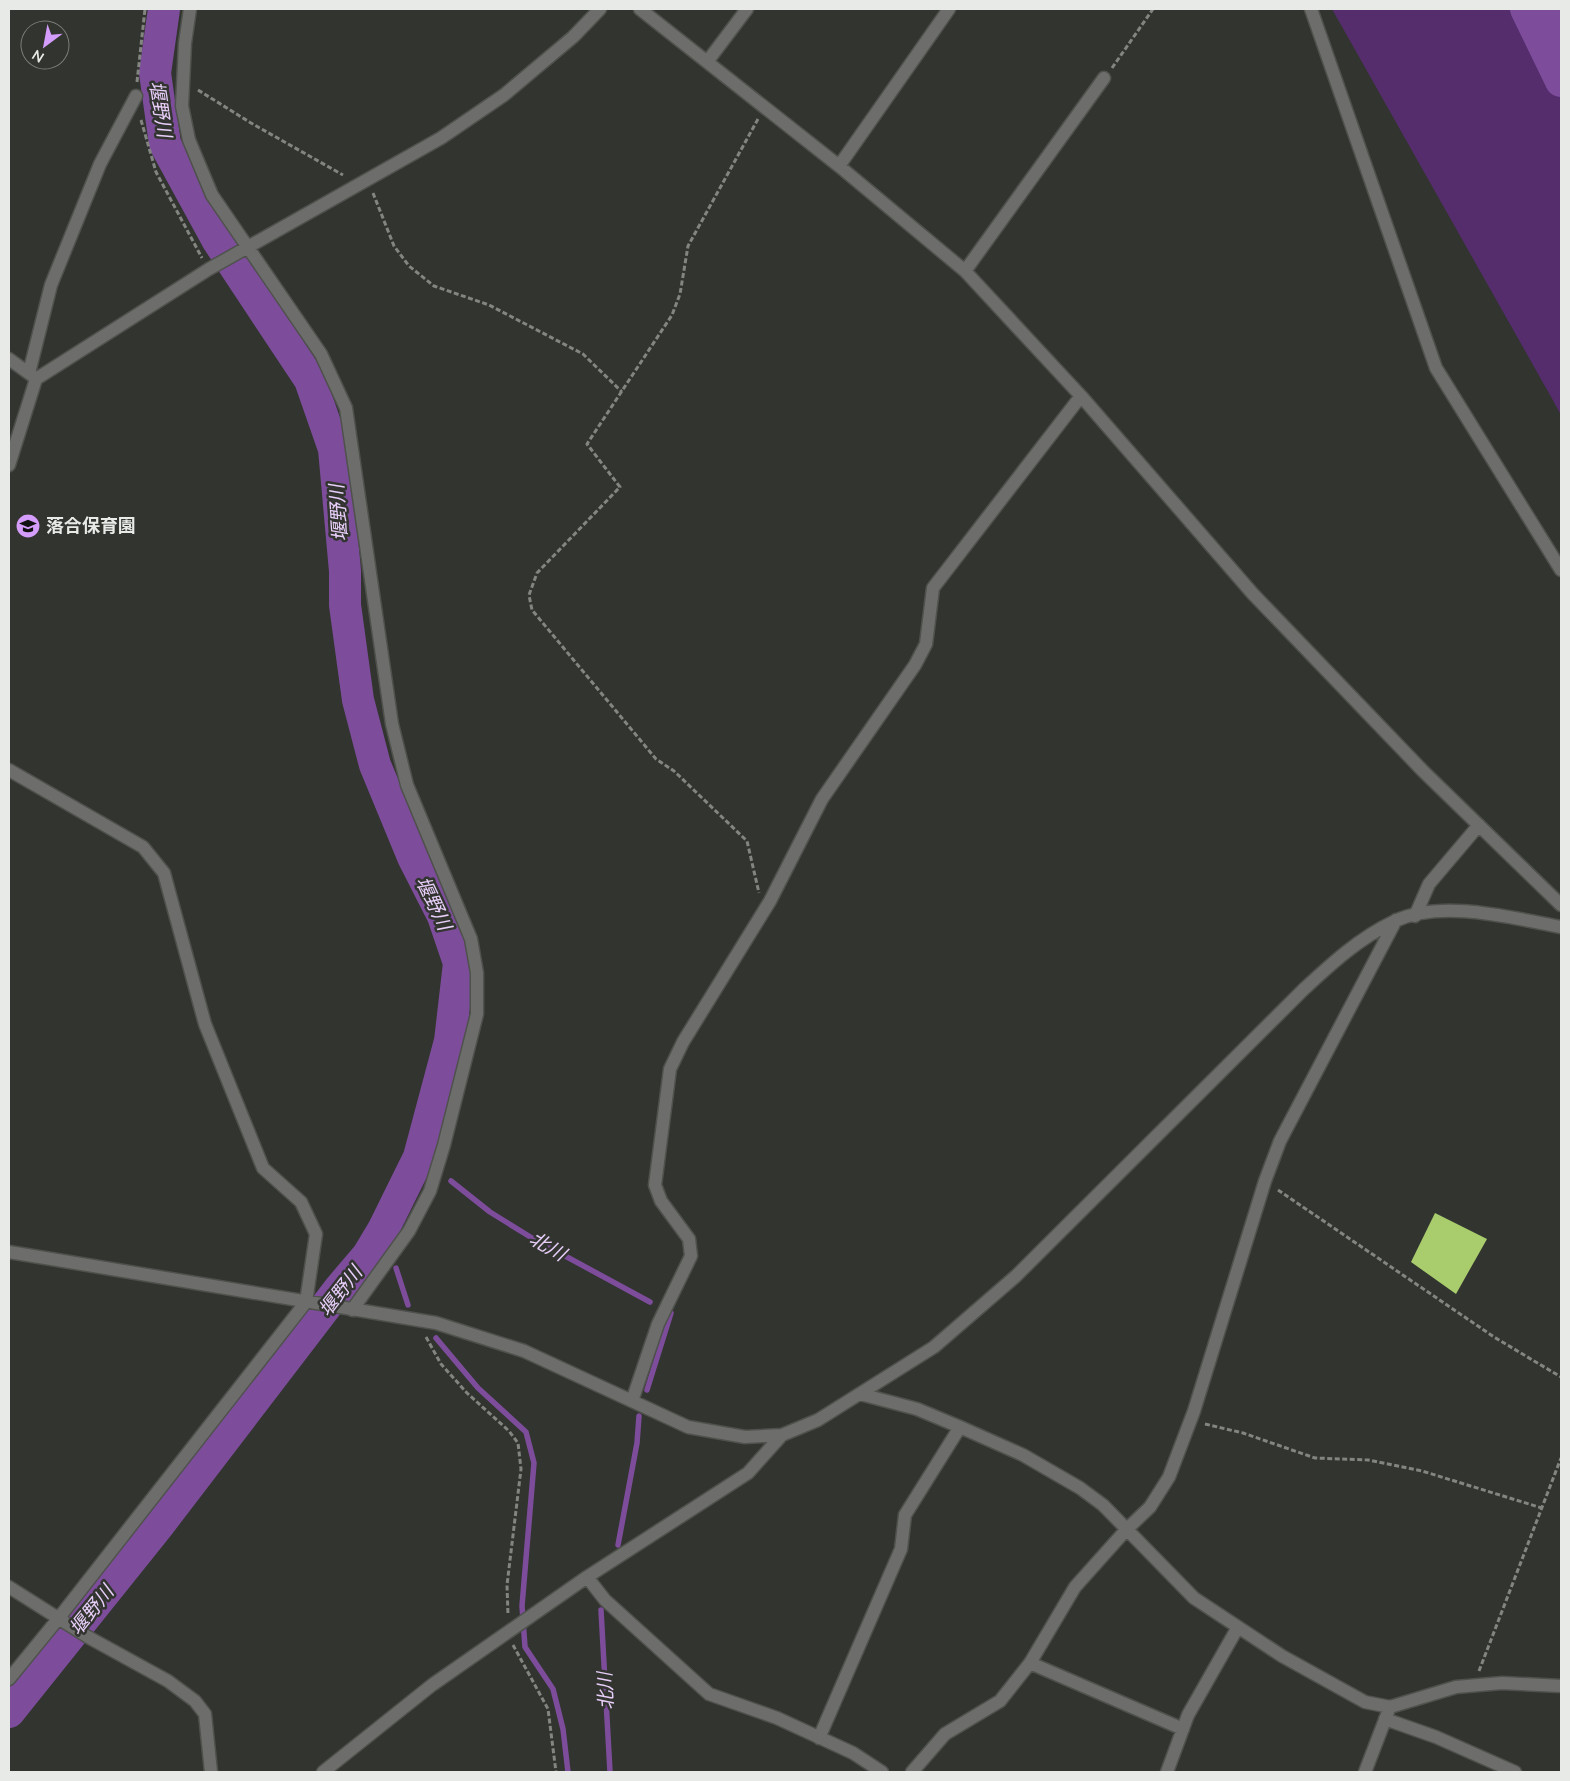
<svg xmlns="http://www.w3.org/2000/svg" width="1570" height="1781" viewBox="0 0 1570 1781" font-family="Lato,'Noto Sans JP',sans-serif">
  <rect width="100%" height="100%" fill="#32342f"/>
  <path fill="#552d6d" d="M1332,9H1561V415L1550,395Z"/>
  <path fill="#7d4d9c" d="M1537,9H1561V58Z"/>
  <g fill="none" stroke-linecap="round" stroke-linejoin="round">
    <path stroke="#7d4d9c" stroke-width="5.5" d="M451,1181L490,1212L532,1238L650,1302
      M394,1212L395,1227
      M396,1268L408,1305
      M436,1338L478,1388L526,1432L534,1463L522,1606L525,1647L553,1689L563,1729L568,1772
      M647,1390L671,1313
      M618,1545L637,1443L639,1416
      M601,1610L610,1772"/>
    <path stroke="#7d4d9c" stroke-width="32" d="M1526,9L1561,81
      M9,1712L158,1526L340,1288L368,1255L383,1230L419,1157L450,1041L459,963L443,916L413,857L375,765L358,700L345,605V571L334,449L310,380L218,241L165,144L155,73L164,9"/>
  </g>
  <path fill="#a9cc6d" d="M1435,1213L1487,1239L1456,1294L1411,1262Z"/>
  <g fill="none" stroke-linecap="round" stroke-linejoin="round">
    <defs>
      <path id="minor" d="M190,9L185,43L182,106L189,140L212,195L321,354L346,408L392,724L407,785L471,939L477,973V1014L444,1145L430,1191L409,1231L352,1310
        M640,9L839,166L965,271L1081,396L1253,594L1423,771L1561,905
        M1311,9L1436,368L1561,570
        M707,62L747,9
        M839,166L949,9
        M965,271L1104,78
        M9,359L34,377
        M29,373L51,285L100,164L136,96
        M9,465L36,379L209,269L441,138L504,95L573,37L600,9
        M9,770L143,847L164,873L205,1024L263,1168L301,1202L316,1234L306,1302L58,1619L9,1679
        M1415,916L1429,884L1479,825
        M9,1252L436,1323L524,1351L688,1427L745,1437L782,1435L818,1420L934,1347L1016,1276L1303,990C1331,964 1359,938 1395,921C1442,899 1512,918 1561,927
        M860,1394L917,1409L960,1427L1023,1455L1080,1488L1103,1505L1194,1598L1282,1656L1365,1702L1390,1707L1456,1687L1502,1683L1561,1686
        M632,1401L658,1324L691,1256L689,1239L661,1201L655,1185L670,1069L683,1042L770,901L822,799L915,665L926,644L933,588L1081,396
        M587,1577L605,1600L709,1694L777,1718L853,1753L882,1772
        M9,1587L88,1637L168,1681L195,1701L205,1714L211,1772
        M1030,1663L1183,1729
        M1385,1719L1436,1737L1515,1772
        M819,1738L901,1549L905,1515L960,1427
        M323,1772L432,1685L587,1577L748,1473L782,1435
        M912,1772L945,1734L1000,1701L1030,1663L1075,1587L1126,1530L1150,1507L1169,1477L1194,1411L1265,1181L1280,1141L1396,920
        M1167,1772L1188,1715L1238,1627
        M1365,1772L1388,1712"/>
    </defs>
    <use href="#minor" stroke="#4f514c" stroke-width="15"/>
    <path stroke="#838581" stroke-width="3" stroke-dasharray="5 2.5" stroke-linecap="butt" d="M1112,68L1153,9
      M137,82L145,9
      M198,90L251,123L343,175
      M758,119L688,246L680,294L672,315L587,444L620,487L537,573L529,595L532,610L656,759L674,771L747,841L759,893
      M141,120L156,172L202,258
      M373,193L394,246L409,266L434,286L489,305L583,354L622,392
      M1278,1190L1494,1337L1561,1377
      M426,1337L441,1364L467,1393L509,1431L518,1443L521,1469L507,1585L508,1615
      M1205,1424L1243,1433L1315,1458L1368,1460L1422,1471L1542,1508
      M513,1645L548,1709L556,1772
      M1479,1671L1561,1458"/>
    <use href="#minor" stroke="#6d6e6c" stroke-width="12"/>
  </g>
  <defs>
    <symbol id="school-disc" viewBox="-11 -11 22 22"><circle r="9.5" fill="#d49cfb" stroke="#32342f"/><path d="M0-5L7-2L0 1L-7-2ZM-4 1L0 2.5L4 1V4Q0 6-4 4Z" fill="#111"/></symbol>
  </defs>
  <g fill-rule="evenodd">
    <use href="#school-disc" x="14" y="512" width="28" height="28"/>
  </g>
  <g text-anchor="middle" stroke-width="5" stroke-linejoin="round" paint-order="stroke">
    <g font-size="18" font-weight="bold" fill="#e8eae7" stroke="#32342f" text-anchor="start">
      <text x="46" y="532">落合保育園</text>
    </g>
    <g font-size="19" font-style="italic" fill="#e8cffa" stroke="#32342f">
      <text transform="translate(161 109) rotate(81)" y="7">堰野川</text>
      <text transform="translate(338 513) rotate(-94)" y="7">堰野川</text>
      <text transform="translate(434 903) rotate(65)" y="7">堰野川</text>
      <text transform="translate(548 1246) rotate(30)" y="7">北川</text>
      <text transform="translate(340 1291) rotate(-52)" y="7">堰野川</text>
      <text transform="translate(91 1610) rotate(-51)" y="7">堰野川</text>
      <text transform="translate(605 1691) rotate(-93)" y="7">北川</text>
    </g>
  </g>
  <rect width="1570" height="1781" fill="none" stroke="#e8eae7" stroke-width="20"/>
  <g transform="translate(45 45) rotate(212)"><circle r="24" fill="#32342f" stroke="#7b7d79"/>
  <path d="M0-4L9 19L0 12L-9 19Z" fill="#d49cfb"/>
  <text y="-8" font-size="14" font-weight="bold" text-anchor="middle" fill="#e8eae7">N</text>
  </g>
</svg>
